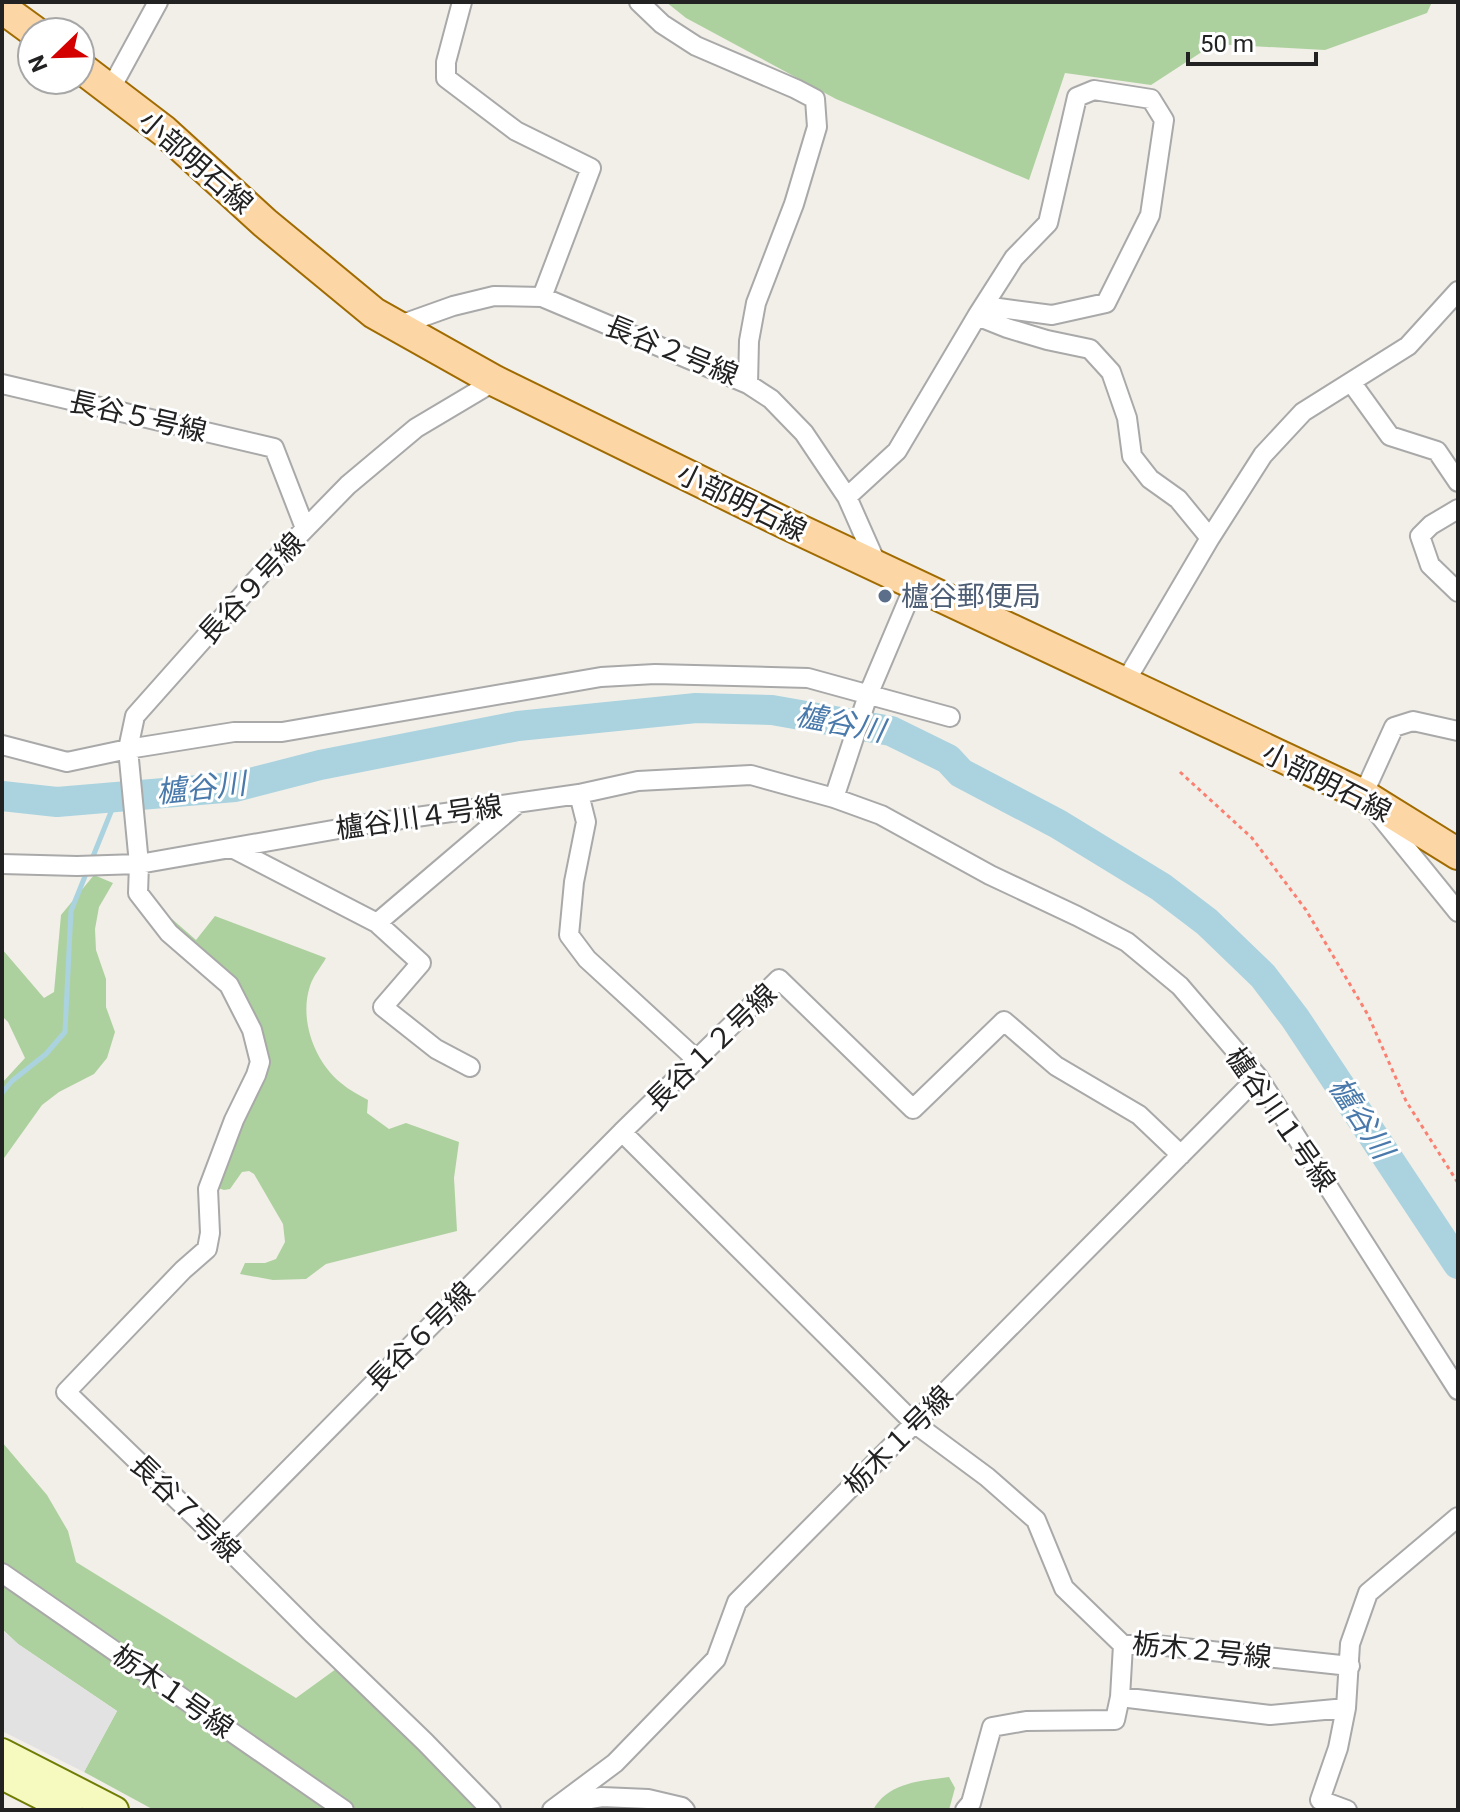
<svg xmlns="http://www.w3.org/2000/svg" width="1460" height="1812" viewBox="0 0 1460 1812" font-family="Roboto,'Noto Sans JP',sans-serif">
  <rect width="100%" height="100%" fill="#f2efe9"/>
  <path fill="#add19e" d="M666,2H1432L1427,13L1325,50L1214,44L1151,85L1065,73L1029,180L836,99L686,18Z
    M94,875L113,883L99,907L95,929L96,950L106,979V1007L115,1032L107,1058L94,1074L59,1092L42,1105L2,1161V1083L25,1058L8,1022L2,1016V949L44,998L54,992L61,915Z
    M215,916L326,958C321,967 313,976 310,986C299,1019 314,1061 341,1083C349,1090 359,1095 368,1100L367,1113L389,1129L406,1123L459,1142L454,1178L457,1231L326,1264L306,1279L273,1280L240,1274L245,1263H265L276,1259L285,1242L283,1224L254,1174L249,1171L242,1172L230,1189L224,1190L212,1186L262,1069L261,1028L240,989L169,927L172,919L196,940Z
    M2,1442L47,1495L68,1531L76,1562L296,1698L336,1669L474,1803L479,1810H358L2,1563Z
    M2,1581L335,1810H154L84,1772L117,1711L18,1644L2,1629Z
    M949,1777L955,1788L949,1810H873C888,1782 921,1781 949,1777Z"/>
  <path fill="#e2e2e2" d="M2,1629L18,1644L117,1711L84,1772L2,1731Z"/>
  <g fill="none" stroke-linecap="round" stroke-linejoin="round">
    <path stroke="#aad3df" stroke-width="5" d="M2,1093L12,1081L46,1054L65,1032L71,911L117,797"/>
    <path stroke="#aad3df" stroke-width="30" d="M2,796L57,802L235,787L320,765L518,726L696,708L772,710L891,731L948,759L961,773L1058,824L1161,887L1207,922L1263,976L1295,1018L1458,1264"/>
    <defs>
      <path id="street" d="M462,2L446,62V78L516,131L591,168L542,297L748,384L771,399L804,433L847,497L878,567
        M639,2L662,24L696,46L796,89L815,99L817,127L794,204L756,303L749,341L748,384
        M110,90L158,2
        M977,316L1007,328L1047,340L1090,349L1111,372L1127,418L1132,456L1150,479L1178,499L1210,538L1124,684
        M397,326L453,306L494,296L542,297
        M1351,382L1390,436L1437,451L1458,482
        M2,384L274,448L305,528
        M847,497L897,451L977,316L1014,258L1048,223L1077,97L1094,90L1151,99L1164,120L1150,215L1106,303L1052,315L984,306
        M1458,509L1431,525L1420,536L1430,565L1458,592
        M1210,538L1263,455L1303,412L1408,346L1458,291
        M1458,731L1413,721L1394,727L1363,795L1458,912
        M2,745L67,762L128,749L234,732H282L601,677L655,674L808,678L950,717
        M579,794L586,822L574,882L569,935L587,959L697,1060
        M834,798L868,695L915,584
        M232,848L377,923L421,963L383,1007L436,1049L470,1067
        M2,864L77,866L139,864L367,824L579,794L638,781L751,775L834,798L881,815L990,875L1077,916L1127,942L1180,986L1258,1077L1458,1390
        M377,923L518,803
        M1181,1155L1139,1115L1056,1066L1004,1021L913,1109L779,979L622,1132L914,1423L987,1477L1036,1520L1064,1588L1123,1645H1156L1350,1666
        M219,1540L622,1132
        M2,1573L344,1810
        M1120,1697L1270,1715L1346,1708
        M566,1803L602,1797L648,1799L682,1807L685,1810
        M491,1810L425,1742L312,1633L219,1540L66,1392L183,1270L207,1249L210,1233L208,1189L234,1120L256,1075L260,1062L252,1030L229,985L169,933L138,893L139,864L128,749L135,716L263,572L348,485L416,428L495,381
        M552,1810L615,1763L716,1659L737,1602L1258,1077
        M965,1810L971,1803L992,1727L1026,1721L1115,1720L1120,1697L1123,1645
        M1347,1810L1320,1800L1338,1748L1346,1708L1350,1644L1368,1593L1458,1517"/>
      <path id="secondary" d="M2,1752L115,1810
        M2,1776L69,1810"/>
      <path id="primary" d="M2,8L35,32
        M80,67L164,131L265,223L374,313L495,381L789,525L1363,795L1458,854"/>
    </defs>
    <use href="#street" stroke="#a9a9a9" stroke-width="22"/>
    <use href="#secondary" stroke="#707d05" stroke-width="30"/>
    <use href="#primary" stroke="#a06b00" stroke-width="34"/>
    <path stroke="#fa8072" stroke-width="3" stroke-dasharray="4 4" stroke-linecap="butt" d="M1180,772L1252,838L1306,910L1368,1015L1406,1101L1458,1183"/>
    <use href="#street" stroke="#fff" stroke-width="18"/>
    <use href="#secondary" stroke="#f7fabf" stroke-width="26"/>
    <use href="#primary" stroke="#fcd6a4" stroke-width="30"/>
  </g>
  <circle fill="#5c6f8a" stroke="#fff" stroke-width="3" cx="885" cy="596" r="8"/>
  <g text-anchor="middle" stroke-width="6" stroke-linejoin="round" paint-order="stroke">
    <g font-size="28" fill="#222" stroke="#fff">
      <text transform="translate(196 162) rotate(41)" y="10">小部明石線</text>
      <text transform="translate(672 350) rotate(22)" y="10">長谷２号線</text>
      <text transform="translate(138 416) rotate(13)" y="10">長谷５号線</text>
      <text transform="translate(742 502) rotate(26)" y="10">小部明石線</text>
      <text transform="translate(251 588) rotate(-47)" y="10">長谷９号線</text>
      <text transform="translate(1327 782) rotate(27)" y="10">小部明石線</text>
      <text transform="translate(419 817) rotate(-8)" y="10">櫨谷川４号線</text>
      <text transform="translate(711 1047) rotate(-44)" y="10">長谷１２号線</text>
      <text transform="translate(1281 1119) rotate(55)" y="10">櫨谷川１号線</text>
      <text transform="translate(420 1336) rotate(-45)" y="10">長谷６号線</text>
      <text transform="translate(898 1440) rotate(-45)" y="10">栃木１号線</text>
      <text transform="translate(186 1508) rotate(44)" y="10">長谷７号線</text>
      <text transform="translate(1202 1650) rotate(6)" y="10">栃木２号線</text>
      <text transform="translate(173 1691) rotate(35)" y="10">栃木１号線</text>
    </g>
    <g font-size="28" fill="#4e5e75" stroke="#fff" text-anchor="start">
      <text x="901" y="606">櫨谷郵便局</text>
    </g>
    <g font-size="30" font-style="italic" fill="#4a7aab" stroke="#fff">
      <text transform="translate(840 723) rotate(11)" y="10">櫨谷川</text>
      <text transform="translate(201 788) rotate(-6)" y="10">櫨谷川</text>
      <text transform="translate(1361 1118) rotate(57)" y="10">櫨谷川</text>
    </g>
  </g>
  <rect width="1460" height="1812" fill="none" stroke="#222222" stroke-width="8"/>
  <g transform="translate(56 56) rotate(247)"><circle r="38" fill="#ffffff" stroke="#a7a7a7" stroke-width="2"/>
  <path d="M0-6L14 30L0 20L-14 30Z" fill="#d40000"/>
  <text y="-12" font-size="22" font-weight="bold" text-anchor="middle" fill="#222222">N</text>
  </g>
  <path d="M1188 52v12h128v-12" fill="none" stroke="#222222" stroke-width="4"/>
  <text x="1200" y="52" font-size="24" fill="#222222" stroke="#ffffff" stroke-width="6" paint-order="stroke">50 m</text>
</svg>
